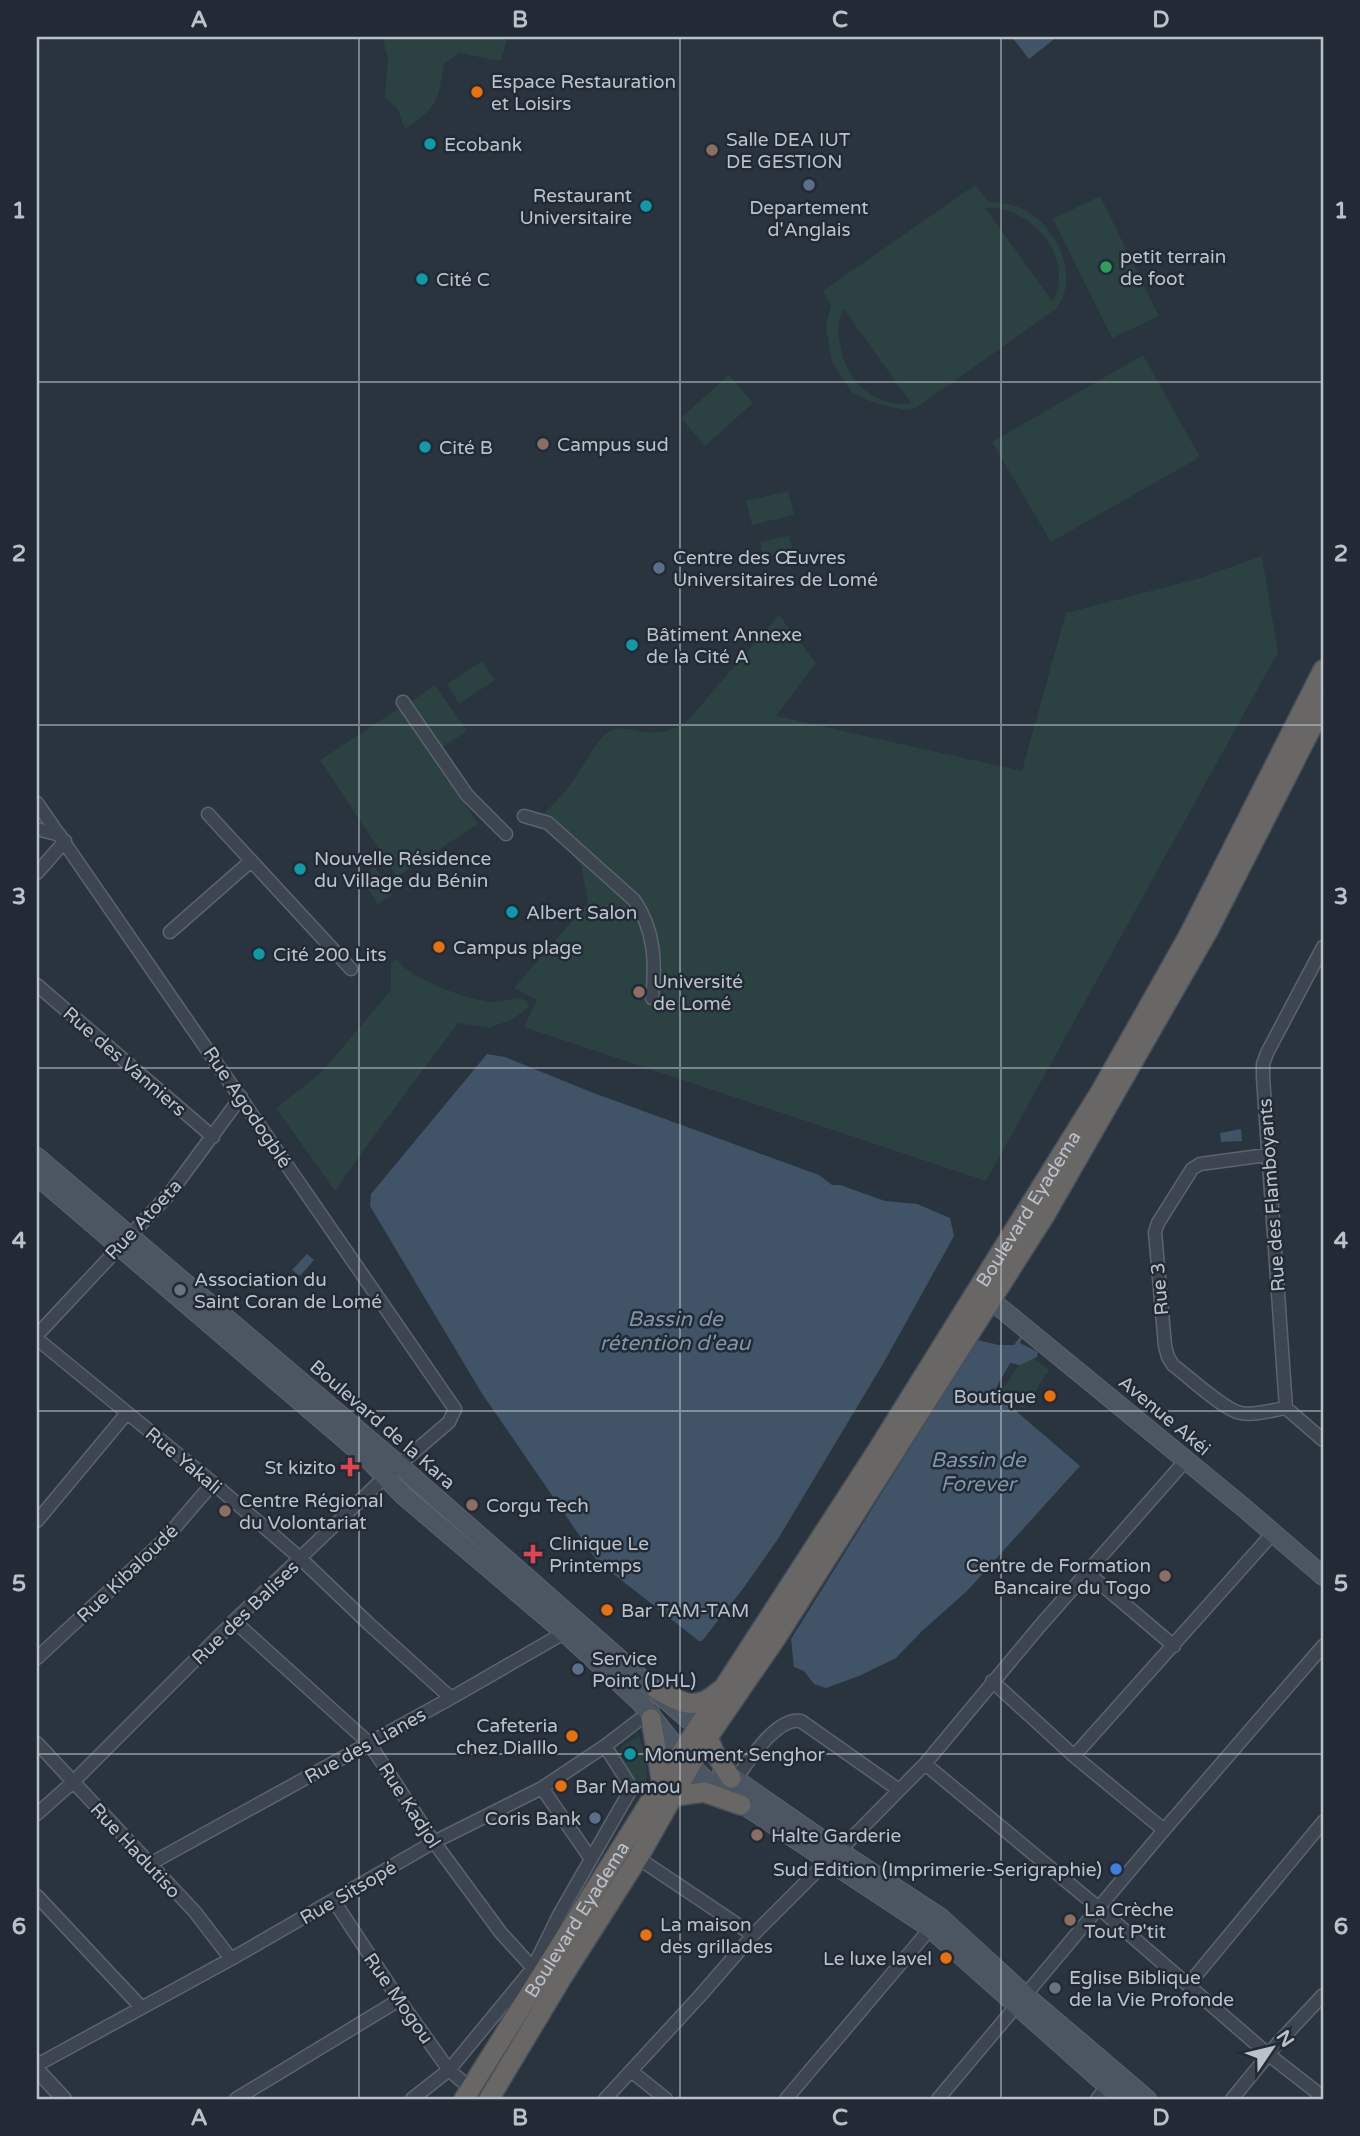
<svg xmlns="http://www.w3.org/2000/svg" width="1360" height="2136" viewBox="0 0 1360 2136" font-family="'Varela Round',sans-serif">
  <rect width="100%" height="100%" fill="#29343f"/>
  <path fill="#2c4141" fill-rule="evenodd" d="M382,37H508L501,60C486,60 474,55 459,53L444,64C437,104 438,106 405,129L397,108L385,98L388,57Z
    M975,185L988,201C1000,203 1014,204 1025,210C1057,227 1080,275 1057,308L916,408L908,410L891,407L872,402L852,393L832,362L826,327L831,305L823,291ZM985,208C1021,205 1059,239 1059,276C1059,285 1056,294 1053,302ZM844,309L911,403V404C872,406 846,381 840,344C837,330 837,320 844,309Z
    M1100,196L1159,316L1112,338L1053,219Z
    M1143,355L1200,457L1051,542L992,442Z
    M729,375L753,403L705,446L681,418Z
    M788,491L794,515L752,525L746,501Z
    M789,536L793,551L763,557L760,542Z
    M1262,556L1278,652L986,1181L524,1027L537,1000L514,988L588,903L581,865L540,818C551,806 564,794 573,781C583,768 597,736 612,730C619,727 627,729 634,730C656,735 671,733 689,719L779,615L816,663L776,716L1022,771L1066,613L1197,579Z
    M482,661L495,680L459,704L447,684Z
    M435,685L467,731L441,748L409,703Z
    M401,707L478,824L397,877L320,760Z
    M375,867L393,894L378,904L360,877Z
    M396,959C411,979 465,999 490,1002C502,1003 510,999 521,998L527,1001L529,1007L513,1019L489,1028L458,1023C417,1079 374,1134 335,1191L276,1108L322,1072L391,990V963Z
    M1026,1353L1049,1370L1024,1409L1001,1392Z
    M639,1736C644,1751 652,1776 643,1788L638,1786L621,1758L622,1746Z"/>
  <path fill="#415367" d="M1012,37H1057L1029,59Z
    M487,1054L505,1057L591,1092L819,1175L832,1185H840L885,1201L917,1204L950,1218L954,1236L884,1362L778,1539L742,1590L702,1641H699L597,1561L481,1392L370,1206L371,1194Z
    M1241,1129L1242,1141L1221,1142L1220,1133Z
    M307,1254L314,1260L300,1276L292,1270Z
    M1019,1338H1022L1020,1343L1038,1352L1037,1357L1020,1365L1010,1363L994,1392L1080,1466L967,1591L922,1631L896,1658L859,1676L826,1688L814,1684L804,1671L794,1667L791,1639L977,1340L999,1345H1014Z"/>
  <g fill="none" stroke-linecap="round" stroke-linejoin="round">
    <defs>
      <path id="minor" d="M403,702L467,795L506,834
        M37,803L455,1409L449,1422L386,1476L234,1621L73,1782L37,1814
        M208,814L351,969
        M524,816L548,823L634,900C655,930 656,964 652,998
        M37,829L60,835
        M37,873L65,841
        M170,932L251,861
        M1323,947L1267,1053L1263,1064V1077L1286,1408L1323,1440
        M37,985L213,1137
        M1267,1155L1200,1164L1192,1169L1158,1223L1155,1232L1165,1346L1168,1357L1173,1365C1188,1376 1225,1411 1241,1413C1255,1416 1272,1410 1286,1408
        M37,1335L170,1193L241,1097
        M37,1339L213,1483L300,1558L369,1624L451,1698
        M37,1521L127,1413
        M1088,1573L1174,1646
        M234,1621L369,1743L434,1842L501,1933L533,1968L543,1972
        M37,1658L164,1540L213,1483
        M992,1681L1074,1756L1164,1830
        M37,1743L195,1912L231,1959
        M1074,1756L1273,1533
        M925,1764L1100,1909L1269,2055L1323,2097
        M734,1781C748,1763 776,1716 801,1721L899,1790
        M542,1788L591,1859
        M839,1851L925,1764L1039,1627L1186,1460
        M638,1858L753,1935
        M148,1865L451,1698L569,1630
        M37,1896L141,2007
        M334,1901L399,2000L449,2070L471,2089
        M1188,1985L1323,1822
        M37,2065L231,1959L434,1842L542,1788L605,1746L652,1710
        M631,2071L666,2099
        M236,2099L399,2000
        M412,2099L449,2070L533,1968L559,1915L630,1791L628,1782L605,1746
        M605,2099L699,1997L753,1935L827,1861
        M786,2099L935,1923
        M938,2099L1164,1830L1323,1646
        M1097,2099L1107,2087
        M1232,2099L1278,2043L1323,1995"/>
      <path id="tertiary" d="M37,2070L64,2099"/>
      <path id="secondary" d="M37,1157L399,1465L707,1736
        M37,1176L371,1462L404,1496L565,1633L641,1703L690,1765L706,1780L930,1928L1122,2099
        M981,1292L1243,1507L1323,1576
        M722,1770L824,1841L940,1917L1026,1996L1147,2099"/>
      <g id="trunk">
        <path d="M656,1689C680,1702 696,1713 719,1691"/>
        <path d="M651,1719L662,1784"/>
        <path d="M708,1737L714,1752L731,1778"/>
        <path d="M675,1796L704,1792L741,1805"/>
        <path id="s1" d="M464,2099L656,1792L877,1451L1101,1091L1188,937L1323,670"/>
        <path d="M489,2099L561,1979L638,1858L699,1750L776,1638L1045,1215L1209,929L1323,705"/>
      </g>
    </defs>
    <use href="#minor" stroke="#5b646d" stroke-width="15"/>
    <use href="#tertiary" stroke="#5b646d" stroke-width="17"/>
    <use href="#secondary" stroke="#5b646d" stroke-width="20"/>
    <use href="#trunk" stroke="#48515a" stroke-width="22"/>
    <use href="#minor" stroke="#3d4650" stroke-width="12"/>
    <use href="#tertiary" stroke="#3d4650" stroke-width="14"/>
    <use href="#secondary" stroke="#4c5562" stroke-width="18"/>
    <use href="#trunk" stroke="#686765" stroke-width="19"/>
  </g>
  <path fill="none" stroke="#bac1ca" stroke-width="2" stroke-opacity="0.55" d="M359,37V2099M680,37V2099M1001,37V2099M37,382H1323M37,725H1323M37,1068H1323M37,1411H1323M37,1754H1323"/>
  <g fill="#e8710a" stroke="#222b35" stroke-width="2.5">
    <circle cx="477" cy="92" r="7"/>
    <circle cx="439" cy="947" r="7"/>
    <circle cx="1050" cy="1396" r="7"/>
    <circle cx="607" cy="1610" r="7"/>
    <circle cx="572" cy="1736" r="7"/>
    <circle cx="561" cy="1786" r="7"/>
    <circle cx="646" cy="1935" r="7"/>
    <circle cx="946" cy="1958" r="7"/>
  </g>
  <g fill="#0f9aa8" stroke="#222b35" stroke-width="2.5">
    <circle cx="430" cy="144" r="7"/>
    <circle cx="646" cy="206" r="7"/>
    <circle cx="422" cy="279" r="7"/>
    <circle cx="425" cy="447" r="7"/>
    <circle cx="632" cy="645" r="7"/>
    <circle cx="300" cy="869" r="7"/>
    <circle cx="512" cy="912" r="7"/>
    <circle cx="259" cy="954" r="7"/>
    <circle cx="630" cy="1754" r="7"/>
  </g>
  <g fill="#8d6e63" stroke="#222b35" stroke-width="2.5">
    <circle cx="712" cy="150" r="7"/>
    <circle cx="543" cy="444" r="7"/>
    <circle cx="639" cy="992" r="7"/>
    <circle cx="472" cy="1505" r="7"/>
    <circle cx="225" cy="1511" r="7"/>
    <circle cx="1165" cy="1576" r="7"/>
    <circle cx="757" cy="1835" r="7"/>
    <circle cx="1070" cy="1920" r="7"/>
  </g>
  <g fill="#5c6f8a" stroke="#222b35" stroke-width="2.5">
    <circle cx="809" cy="185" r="7"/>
    <circle cx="659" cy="568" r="7"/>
    <circle cx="578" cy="1669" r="7"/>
    <circle cx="595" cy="1818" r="7"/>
  </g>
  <circle fill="#2e9e5b" stroke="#222b35" stroke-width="2.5" cx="1106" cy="267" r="7"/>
  <g fill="#6b7280" stroke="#222b35" stroke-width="2.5">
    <circle cx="180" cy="1290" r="7"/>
    <circle cx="1055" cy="1988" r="7"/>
  </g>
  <g fill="#e0444e" stroke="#222b35" stroke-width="2.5">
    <path d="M346.5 1456.5h7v7h7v7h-7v7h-7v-7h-7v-7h7z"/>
    <path d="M529.5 1543.5h7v7h7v7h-7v7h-7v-7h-7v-7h7z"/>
  </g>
  <circle fill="#3f7fe0" stroke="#222b35" stroke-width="2.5" cx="1116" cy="1869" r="7"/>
  <g text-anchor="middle" stroke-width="5" stroke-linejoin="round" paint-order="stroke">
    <g font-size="19" fill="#bac1ca" stroke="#222b35" text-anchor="start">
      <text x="491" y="88">Espace Restauration<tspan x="491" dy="22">et Loisirs</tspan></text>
      <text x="726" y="146">Salle DEA IUT<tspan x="726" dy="22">DE GESTION</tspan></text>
      <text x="444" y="151">Ecobank</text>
      <text x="632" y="202" text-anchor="end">Restaurant<tspan x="632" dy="22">Universitaire</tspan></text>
      <text x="809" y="214" text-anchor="middle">Departement<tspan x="809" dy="22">d'Anglais</tspan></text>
      <text x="1120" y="263">petit terrain<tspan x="1120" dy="22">de foot</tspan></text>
      <text x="436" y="286">Cité C</text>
      <text x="557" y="451">Campus sud</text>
      <text x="439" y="454">Cité B</text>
      <text x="673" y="564">Centre des Œuvres<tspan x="673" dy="22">Universitaires de Lomé</tspan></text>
      <text x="646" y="641">Bâtiment Annexe<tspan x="646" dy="22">de la Cité A</tspan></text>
      <text x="314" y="865">Nouvelle Résidence<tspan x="314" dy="22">du Village du Bénin</tspan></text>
      <text x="526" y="919">Albert Salon</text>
      <text x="453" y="954">Campus plage</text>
      <text x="273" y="961">Cité 200 Lits</text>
      <text x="653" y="988">Université<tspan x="653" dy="22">de Lomé</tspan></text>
      <text x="194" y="1286">Association du<tspan x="194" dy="22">Saint Coran de Lomé</tspan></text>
      <text x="1036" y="1403" text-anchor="end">Boutique</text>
      <text x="336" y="1474" text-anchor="end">St kizito</text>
      <text x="239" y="1507">Centre Régional<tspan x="239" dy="22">du Volontariat</tspan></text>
      <text x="486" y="1512">Corgu Tech</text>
      <text x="549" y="1550">Clinique Le<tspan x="549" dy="22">Printemps</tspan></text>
      <text x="1151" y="1572" text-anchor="end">Centre de Formation<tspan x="1151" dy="22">Bancaire du Togo</tspan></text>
      <text x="621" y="1617">Bar TAM-TAM</text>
      <text x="592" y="1665">Service<tspan x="592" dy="22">Point (DHL)</tspan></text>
      <text x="558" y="1732" text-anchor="end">Cafeteria<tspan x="558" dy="22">chez Dialllo</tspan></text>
      <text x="644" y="1761">Monument Senghor</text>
      <text x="575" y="1793">Bar Mamou</text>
      <text x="581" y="1825" text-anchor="end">Coris Bank</text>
      <text x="771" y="1842">Halte Garderie</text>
      <text x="1102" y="1876" text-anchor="end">Sud Edition (Imprimerie-Serigraphie)</text>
      <text x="1084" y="1916">La Crèche<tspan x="1084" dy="22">Tout P'tit</tspan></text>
      <text x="660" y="1931">La maison<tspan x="660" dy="22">des grillades</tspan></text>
      <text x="932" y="1965" text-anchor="end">Le luxe lavel</text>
      <text x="1069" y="1984">Eglise Biblique<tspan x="1069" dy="22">de la Vie Profonde</tspan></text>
    </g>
    <g font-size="19" fill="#bac1ca" stroke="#222b35">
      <text transform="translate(125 1061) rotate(41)" y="7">Rue des Vanniers</text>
      <text transform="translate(248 1107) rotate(56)" y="7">Rue Agodogblé</text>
      <text transform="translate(1271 1195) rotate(-94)" y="7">Rue des Flamboyants</text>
      <text dy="7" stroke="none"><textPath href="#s1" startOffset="1054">Boulevard Eyadema</textPath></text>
      <text transform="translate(143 1219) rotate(-47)" y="7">Rue Atoeta</text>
      <text transform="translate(1159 1289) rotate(-95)" y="7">Rue 3</text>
      <text transform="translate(1165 1415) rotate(40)" y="7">Avenue Akéi</text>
      <text transform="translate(383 1424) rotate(41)" y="7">Boulevard de la Kara</text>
      <text transform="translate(184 1460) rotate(40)" y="7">Rue Yakali</text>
      <text transform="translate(127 1573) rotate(-44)" y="7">Rue Kibaloudé</text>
      <text transform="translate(245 1612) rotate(-44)" y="7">Rue des Balises</text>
      <text transform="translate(365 1745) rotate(-29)" y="7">Rue des Lianes</text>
      <text transform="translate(410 1805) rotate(57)" y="7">Rue Kadjol</text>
      <text transform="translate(136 1850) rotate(47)" y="7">Rue Hadutiso</text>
      <text transform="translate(348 1892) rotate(-30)" y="7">Rue Sitsopé</text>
      <text dy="7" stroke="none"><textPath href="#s1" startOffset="212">Boulevard Eyadema</textPath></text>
      <text transform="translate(399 1998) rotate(55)" y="7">Rue Mogou</text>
    </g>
    <g font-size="21" font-style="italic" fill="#7e93aa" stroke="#222b35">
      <text x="675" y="1326">Bassin de<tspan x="675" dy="24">rétention d'eau</tspan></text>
      <text x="978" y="1467">Bassin de<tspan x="978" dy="24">Forever</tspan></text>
    </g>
  </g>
  <rect width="1360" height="2136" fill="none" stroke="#222b35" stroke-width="77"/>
  <g transform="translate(1272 2048) rotate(55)" stroke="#222b35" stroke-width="5" paint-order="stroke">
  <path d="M0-5L12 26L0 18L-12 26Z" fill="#bac1ca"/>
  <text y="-10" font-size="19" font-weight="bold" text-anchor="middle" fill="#bac1ca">N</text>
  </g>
  <rect x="38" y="38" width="1284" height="2060" fill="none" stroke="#bac1ca" stroke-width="2.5"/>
  <g font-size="23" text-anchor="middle" font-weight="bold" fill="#bac1ca">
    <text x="199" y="27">A</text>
    <text x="520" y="27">B</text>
    <text x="840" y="27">C</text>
    <text x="1161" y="27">D</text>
    <text x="19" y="218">1</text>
    <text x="1341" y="218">1</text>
    <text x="19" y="561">2</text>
    <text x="1341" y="561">2</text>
    <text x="19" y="904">3</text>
    <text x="1341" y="904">3</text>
    <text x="19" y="1248">4</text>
    <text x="1341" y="1248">4</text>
    <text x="19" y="1591">5</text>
    <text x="1341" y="1591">5</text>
    <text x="19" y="1934">6</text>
    <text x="1341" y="1934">6</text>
    <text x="199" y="2125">A</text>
    <text x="520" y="2125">B</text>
    <text x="840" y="2125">C</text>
    <text x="1161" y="2125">D</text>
  </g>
</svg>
